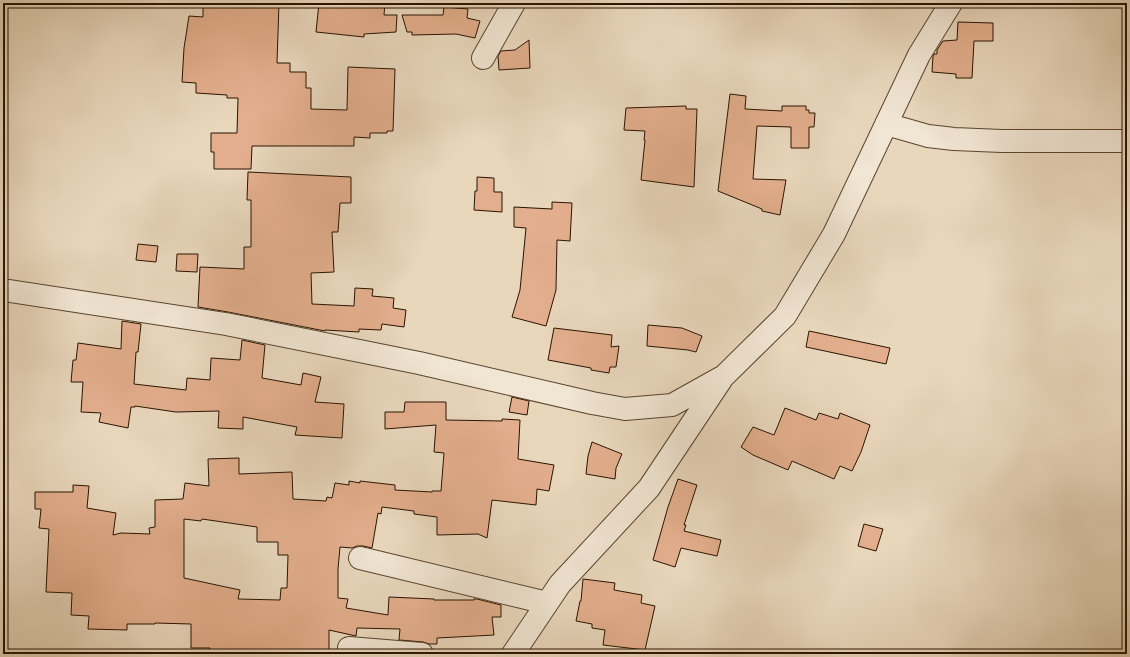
<svg xmlns="http://www.w3.org/2000/svg" width="1130" height="657" viewBox="0 0 1130 657" font-family="Alegreya,serif">
  <rect width="100%" height="100%" fill="#e9d7bc"/>
  <filter id="stains"><feTurbulence type="fractalNoise" baseFrequency=".005" numOctaves="4"/><feColorMatrix values="0 0 0 0 .2 0 0 0 0 .09 0 0 0 0 .02 0 0 0 .5 -.17"/></filter>
  <radialGradient id="worn" r=".72"><stop offset=".6" stop-color="#630" stop-opacity="0"/><stop offset="1" stop-color="#630" stop-opacity=".3"/></radialGradient>
  <path fill="#e3ae8d" stroke="#281400" fill-rule="evenodd" d="M203,3H279L277,63H290V72H306V88H311V109L347,110L348,67L395,69L393,131H387V133H370V138L354,137V146H252L251,169H214V152H211V133H237L238,98H227V95L196,93V83L182,82L184,48L189,16L203,17Z
    M319,3H385L384,15H397L396,32L364,34V37L316,32Z
    M444,7L468,9L467,18L480,21L475,38L456,34L412,35V32H407L402,15H443Z
    M958,22L993,23V41H974L972,78H956V74L932,72L933,56L934,54H937V50L943,41L957,40Z
    M529,40L530,68L499,70L498,56L501,51L515,50Z
    M730,94L746,96L745,109L782,111V106H806V110H809V113H815L814,127H809V148H791V127L757,126L753,179L786,180L780,215L762,211V209L718,191Z
    M686,106V109H697L694,187L641,180L645,140H644L645,131L624,130L626,108Z
    M248,172L351,177V203H340L338,232H332L334,272L311,273L312,304L354,306L355,288L373,289L372,296L394,298L393,308L406,310L404,327L382,324L381,330L359,329V332L325,330V331L228,312L198,307L200,267L244,269V247H251V200H247Z
    M477,177L494,178V192H502V212L474,210L475,191H477Z
    M552,202L572,203L570,241L557,240L556,290L546,326L512,317L520,290L526,228L514,227V207L552,209Z
    M138,244L158,246L156,262L136,260Z
    M177,254H198L197,272L176,271Z
    M122,321L141,324L138,352H136L134,384L186,390L187,378L210,380L211,358L240,360L242,340L265,345L262,378L301,385L303,373L321,377L315,402L344,404L342,438L295,435L297,427L243,417V429L218,428L219,411L176,412L135,406V407H131L128,428L99,422L101,413L81,412L83,382H71L73,360H76L78,343L121,349Z
    M648,325L682,328L702,336L696,352L688,350L647,346Z
    M554,328L612,335L611,347L619,346L616,367H610L609,373L591,370V368L548,360Z
    M809,331L890,348L886,364L806,347Z
    M512,397L529,401L527,415L509,412Z
    M405,402H446V420L502,421V419L520,420L518,459L554,465L549,491L537,489L536,505L492,500L487,538L478,534L437,535V517L414,514V511L382,507L381,514L378,513L372,548L363,546H357L352,548L340,547L338,569V598L348,599L346,608L388,615L389,597L434,599V600H474V599H477L501,605V617H492L494,635L437,638V644H429L423,642L399,640L400,629L357,628L356,636L329,630V654H210V648H191V624L155,623V624H127V630L88,629L89,616L71,615L72,593L46,592L49,529L39,528L41,509H35V492H73V485L89,486L87,508L116,513L113,535L121,533L150,534L149,528L155,527V500L183,499L185,483L209,486L208,459L239,458V474L292,472L293,499L326,501L327,497L332,498L335,483L349,485V481L360,483V481L395,485V490L432,492V491H441L444,453L434,452L436,425L385,429V412H404ZM184,519L201,521L202,519L257,527V542H278V555H288L287,588H281L280,600L238,599L240,590L184,578Z
    M785,408L816,420L819,413L838,419L840,413L870,425L861,452L852,471L840,466L834,479L792,461L788,470L753,455L741,447L753,427L774,435Z
    M592,442L622,454L616,468L615,479L586,474L588,456Z
    M678,479L697,485L684,525H686L684,531L721,540L717,556L681,548L675,567L653,560L668,507Z
    M864,524L883,529L876,551L858,546Z
    M583,579L615,583L614,590L642,595L641,603L655,606L645,650L603,645L605,630L592,628V624L576,621L580,601H581Z"/>
  <g fill="none" stroke-linecap="round" stroke-linejoin="round">
    <defs>
      <path id="minor" d="M483,58L514,3
        M886,124L928,136L954,139L1002,141H1127
        M3,290L226,324L419,363L592,403L625,409L672,405L724,376L785,316L834,234L919,55L951,3
        M360,558L547,603
        M349,648L422,654
        M513,654L560,584L649,488L721,380"/>
    </defs>
    <use href="#minor" stroke="#58452f" stroke-width="24"/>
    <use href="#minor" stroke="#f1e5d3" stroke-width="22"/>
  </g>
  <rect width="1130" height="657" fill="none" stroke="#e9d7bc" stroke-width="16"/>
  <rect x="4" y="4" width="1122" height="649" fill="none" stroke="#281400" stroke-width="2"/>
  <rect x="8" y="8" width="1114" height="641" fill="none" stroke="#281400"/>
  <rect width="100%" height="100%" filter="url(#stains)"/>
  <rect width="100%" height="100%" fill="url(#worn)"/>
</svg>
